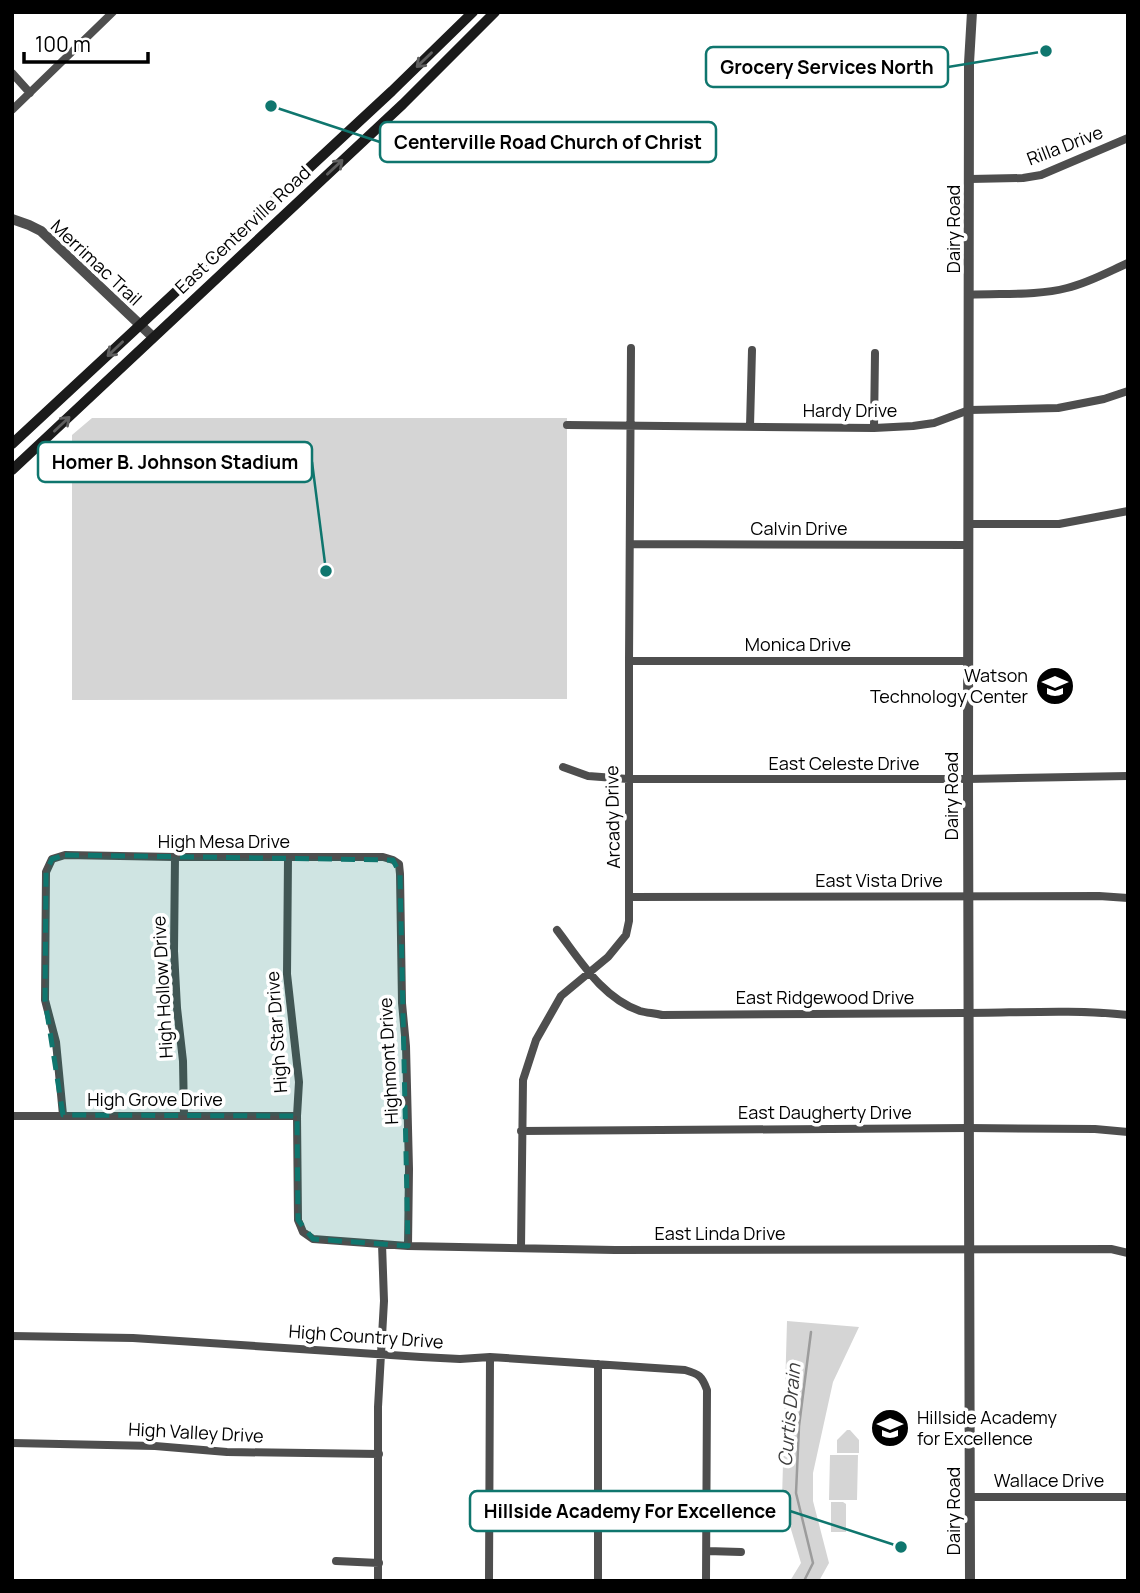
<svg xmlns="http://www.w3.org/2000/svg" width="1140" height="1593" viewBox="0 0 1140 1593" font-family="Manrope,sans-serif">
  <rect width="100%" height="100%" fill="#fff"/>
  <path fill="#d5d5d5" d="M92,418H567V699L72,700V435Z
    M787,1321L859,1327L833,1382L813,1473V1501L829,1563L819,1581H790L801,1563L782,1499Z
    M847,1430H850L859,1440V1453H837V1440Z
    M830,1455H858L857,1500H829Z
    M831,1502H843L846,1504V1532H831Z"/>
  <g fill="none" stroke-linecap="round" stroke-linejoin="round">
    <path stroke="#9c9c9c" stroke-width="2.5" d="M804,1581L813,1563L796,1493L799,1426L811,1332"/>
    <path stroke="#4e4e4e" stroke-width="8" d="M12,73L30,93
      M12,110L113,12
      M970,179L1023,178L1041,175L1128,138
      M969,295C1001,293 1036,296 1067,288C1088,283 1108,272 1128,263
      M567,425L874,428L913,426L934,423L969,410L1058,408L1104,399L1128,391
      M750,426L752,350
      M874,428L875,353
      M968,524H1059L1128,511
      M630,544L968,545
      M629,661H968
      M563,767L588,776L628,779H968L1128,776
      M175,857L174,951L177,1008L183,1061L184,1116
      M288,858L287,974L299,1082L297,1116L298,1220L303,1232L313,1239L408,1246L615,1250L1111,1249L1128,1253
      M630,897L1099,896L1128,898
      M557,930C580,960 602,998 640,1011C647,1013 654,1013 662,1015C762,1014 862,1014 962,1013C1017,1013 1072,1009 1128,1015
      M63,1115L56,1042L45,1000L46,872L52,859L65,855L175,857H383L393,860L399,864L400,874L402,1003L406,1046L409,1169L408,1246
      M12,1116H297
      M521,1131L968,1128L1095,1129L1128,1132
      M521,1248L523,1080L536,1040L561,996L608,957L626,935L629,921V661L631,348
      M12,1336L133,1338L421,1357L460,1359L490,1357L685,1370C699,1374 702,1376 707,1390L706,1581
      M12,1443L155,1446L227,1452L379,1454
      M970,1497H1128
      M707,1551L741,1552
      M336,1561L379,1563
      M378,1581V1407L384,1301L382,1244
      M489,1581L490,1357
      M598,1581V1364"/>
    <path stroke="#4e4e4e" stroke-width="10" d="M12,219L29,225L41,231L153,337
      M970,1581L968,779L969,63L972,12"/>
    <path stroke="#1b1b1b" stroke-width="10" d="M12,444L392,91L473,12
      M12,470L403,104L495,12"/>
  </g>
  <defs><path id="oneway-shaft" d="M-6 0H5M1.5-3L5.5 0L1.5 3" fill="none" stroke-width="1.6" stroke-linecap="round" stroke-linejoin="round" transform="scale(1.75)"/></defs>
  <g stroke="#5f5f5f">
    <use href="#oneway-shaft" transform="translate(424 60) rotate(136)"/>
    <use href="#oneway-shaft" transform="translate(335 167) rotate(-43)"/>
    <use href="#oneway-shaft" transform="translate(115 349) rotate(137)"/>
    <use href="#oneway-shaft" transform="translate(62 424) rotate(-43)"/>
  </g>
  <path fill="#0f766e" fill-opacity="0.2" stroke="#0f766e" stroke-width="5" stroke-dasharray="14 9" stroke-linejoin="round" d="M65,855L393,860L400,874L408,1246L313,1239L298,1220L297,1116L63,1115L45,1000L46,872L52,859Z"/>
  <defs>
    <symbol id="school-disc" viewBox="-11 -11 22 22"><circle r="9.5" fill="#000" stroke="#fff"/><path d="M0-5L7-2L0 1L-7-2ZM-4 1L0 2.5L4 1V4Q0 6-4 4Z" fill="#fff"/></symbol>
  </defs>
  <g fill-rule="evenodd">
    <use href="#school-disc" x="1033" y="664" width="44" height="44"/>
    <use href="#school-disc" x="868" y="1406" width="44" height="44"/>
  </g>
  <g text-anchor="middle" stroke-width="7" stroke-linejoin="round" paint-order="stroke">
    <g font-size="18" fill="#000" stroke="#fff">
      <text transform="translate(1065 146) rotate(-21)" y="6">Rilla Drive</text>
      <text transform="translate(954 229) rotate(-90)" y="6">Dairy Road</text>
      <text transform="translate(243 230) rotate(-43)" y="6">East Centerville Road</text>
      <text transform="translate(96 263) rotate(43)" y="6">Merrimac Trail</text>
      <text x="850" y="417">Hardy Drive</text>
      <text x="799" y="535">Calvin Drive</text>
      <text x="798" y="651">Monica Drive</text>
      <text x="844" y="770">East Celeste Drive</text>
      <text transform="translate(952 796) rotate(-90)" y="6">Dairy Road</text>
      <text transform="translate(613 817) rotate(-91)" y="6">Arcady Drive</text>
      <text x="224" y="848">High Mesa Drive</text>
      <text x="879" y="887">East Vista Drive</text>
      <text transform="translate(163 987) rotate(-93)" y="6">High Hollow Drive</text>
      <text x="825" y="1004">East Ridgewood Drive</text>
      <text transform="translate(277 1032) rotate(-94)" y="6">High Star Drive</text>
      <text transform="translate(389 1061) rotate(-93)" y="6">Highmont Drive</text>
      <text x="155" y="1106">High Grove Drive</text>
      <text x="825" y="1119">East Daugherty Drive</text>
      <text x="720" y="1240">East Linda Drive</text>
      <text transform="translate(366 1337) rotate(4)" y="6">High Country Drive</text>
      <text transform="translate(196 1433) rotate(3)" y="6">High Valley Drive</text>
      <text x="1049" y="1487">Wallace Drive</text>
      <text transform="translate(954 1511) rotate(-90)" y="6">Dairy Road</text>
    </g>
    <g font-size="18" fill="#000" stroke="#fff" text-anchor="end">
      <text x="1028" y="682">Watson<tspan x="1028" dy="21">Technology Center</tspan></text>
      <text x="917" y="1424" text-anchor="start">Hillside Academy<tspan x="917" dy="21">for Excellence</tspan></text>
    </g>
    <g font-size="19" font-style="italic" fill="#3d3d3d" stroke="#fff">
      <text transform="translate(789 1415) rotate(-85)" y="7">Curtis Drain</text>
    </g>
  </g>
  <path fill="none" stroke="#0f766e" stroke-width="2.5" d="M1046 51L948 67M271 106L380 142M326 571L312 462M901 1547L790 1511"/>
  <g fill="#0f766e" stroke="#fff" stroke-width="2.5">
    <circle cx="1046" cy="51" r="7"/>
    <circle cx="271" cy="106" r="7"/>
    <circle cx="326" cy="571" r="7"/>
    <circle cx="901" cy="1547" r="7"/>
  </g>
  <g fill="#fff" stroke="#0f766e" stroke-width="2.5">
    <rect x="706" y="47" width="242" height="40" rx="7"/>
    <rect x="380" y="122" width="336" height="40" rx="7"/>
    <rect x="38" y="442" width="274" height="40" rx="7"/>
    <rect x="470" y="1491" width="320" height="40" rx="7"/>
  </g>
  <g font-size="19" text-anchor="middle" font-weight="bold" fill="#000">
    <text x="827" y="74">Grocery Services North</text>
    <text x="548" y="149">Centerville Road Church of Christ</text>
    <text x="175" y="469">Homer B. Johnson Stadium</text>
    <text x="630" y="1518">Hillside Academy For Excellence</text>
  </g>
  <rect width="1140" height="1593" fill="none" stroke="#000000" stroke-width="28"/>
  <path d="M24 52v10h124v-10" fill="none" stroke="#000000" stroke-width="3.5"/>
  <text x="35" y="52" font-size="21" fill="#000000" stroke="#ffffff" stroke-width="5" paint-order="stroke">100 m</text>
</svg>
